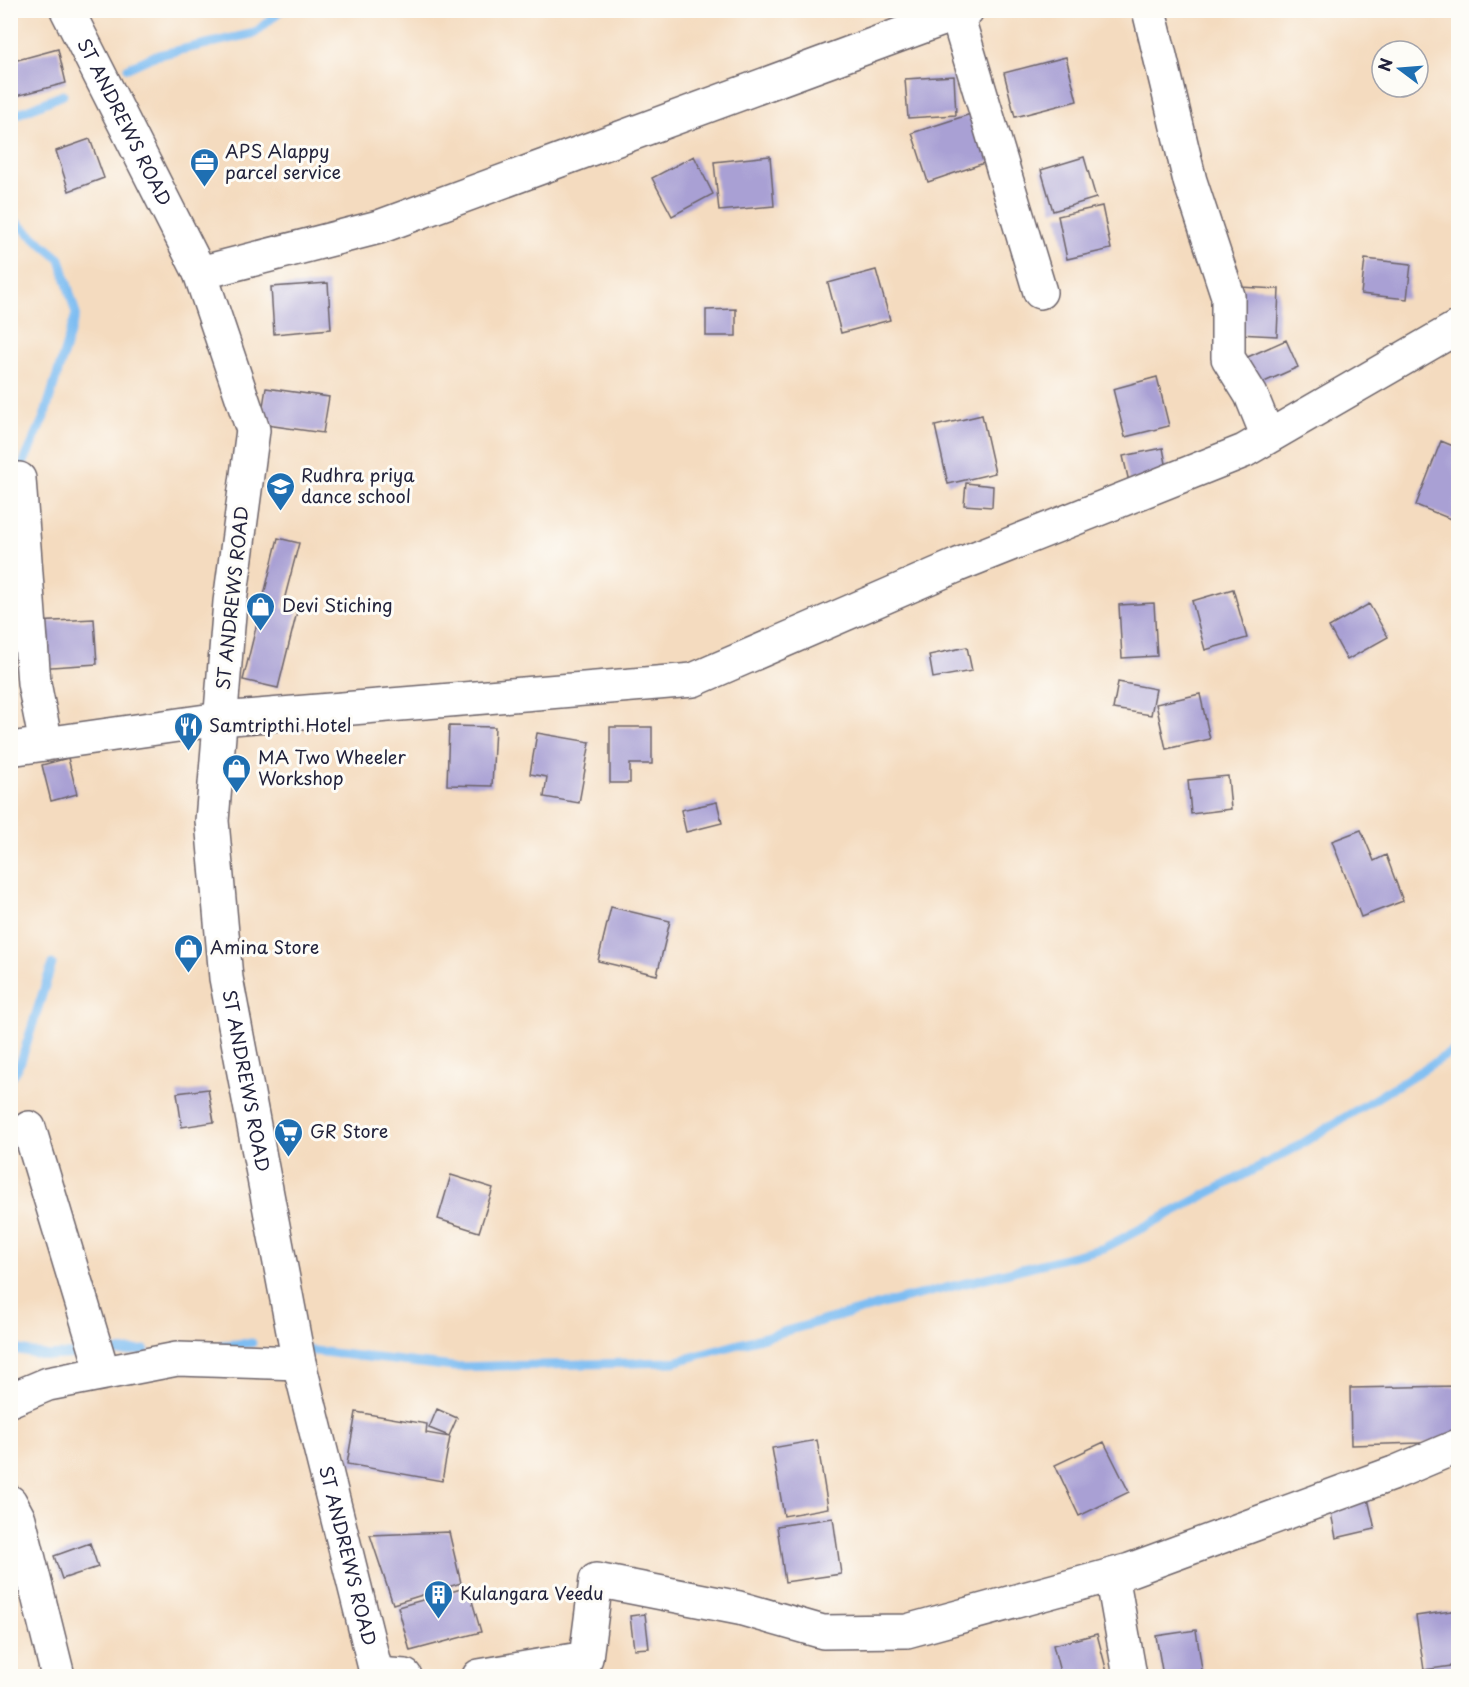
<svg xmlns="http://www.w3.org/2000/svg" width="1469" height="1687" viewBox="0 0 1469 1687" font-family="'Playpen Sans',sans-serif">
  <rect width="100%" height="100%" fill="#fdfcf7"/>
  <filter id="ink" filterUnits="userSpaceOnUse"><feTurbulence type="fractalNoise" baseFrequency=".0167" numOctaves="2"/><feDisplacementMap in="SourceGraphic" scale="12" xChannelSelector="R" yChannelSelector="G"/><feConvolveMatrix kernelMatrix="1 2 1 2 8 2 1 2 1" color-interpolation-filters="sRGB"/></filter>
  <filter id="wash" filterUnits="userSpaceOnUse"><feTurbulence type="fractalNoise" baseFrequency=".008" numOctaves="4" result="noise"/><feDisplacementMap in="SourceGraphic" scale="24" xChannelSelector="R" yChannelSelector="G"/><feGaussianBlur stdDeviation="1.35" result="paint"/><feColorMatrix in="noise" values="0 0 0 0 0 0 0 0 0 0 0 0 0 0 0 0 0 1.4 0 .05"/><feComposite in="paint" operator="in"/></filter>
  <g filter="url(#wash)">
    <rect width="100%" height="100%" fill="#f4dbbf"/>
    <g fill="none" stroke-linecap="round" stroke-linejoin="round">
      <path stroke="#7ebdf2" stroke-width="9" d="M128,68L154,56L255,33L281,10
        M10,117L63,95
        M10,217L60,259L76,314L44,417L19,473
        M10,1080L21,1061L52,964
        M222,1345L252,1343
        M10,1348L48,1356L145,1350
        M306,1350L454,1367L674,1362L887,1303L1104,1248L1293,1149L1458,1048"/>
    </g>
    <g id="blocks">
      <path fill="#a9a0d4" d="M58,49L66,83L12,97L10,62Z
        M1066,57L1077,101L1015,117L1004,73Z
        M954,76L956,115L908,118L905,79Z
        M977,112L993,160L928,182L912,133Z
        M90,139L104,178L69,191L56,151Z
        M694,156L713,194L672,216L652,178Z
        M770,156L774,206L719,211L714,162Z
        M1084,157L1096,198L1053,211L1041,170Z
        M1102,206L1111,249L1067,259L1058,216Z
        M1365,259L1411,264L1407,299L1361,294Z
        M876,270L890,320L841,333L828,283Z
        M328,283L331,329L274,334L271,287Z
        M1239,287L1279,289L1277,336L1237,334Z
        M736,309V336H706V310Z
        M1286,340L1298,367L1253,387L1241,360Z
        M1157,377L1169,426L1125,437L1113,389Z
        M266,388L329,397L323,433L260,424Z
        M982,415L995,473L948,484L935,426Z
        M1441,441L1458,448V522L1416,505Z
        M1163,448L1168,474L1129,482L1123,456Z
        M966,483L993,486L992,507L964,505Z
        M278,538L299,543L282,608L297,612L278,688L243,680Z
        M1233,589L1247,638L1205,650L1192,601Z
        M1154,603L1157,656L1122,658L1119,605Z
        M1369,604L1388,637L1347,660L1329,627Z
        M94,619L97,664L36,668L34,622Z
        M967,647L972,671L933,678L929,655Z
        M1118,682L1156,689L1151,715L1113,709Z
        M1200,694L1210,739L1166,749L1156,704Z
        M449,726L495,727L492,786L447,785Z
        M610,727H652V764H630V783H610Z
        M537,733L590,742L579,803L544,797L547,777L530,774Z
        M68,758L77,794L51,801L42,765Z
        M1228,776L1231,809L1191,814L1188,780Z
        M717,802L722,823L686,832L681,810Z
        M1361,830L1374,861L1386,855L1403,901L1361,917L1332,841Z
        M611,907L670,921L657,975L598,961Z
        M208,1089L214,1122L182,1127L177,1093Z
        M451,1175L493,1188L479,1232L438,1219Z
        M1458,1386V1442L1351,1445L1350,1388Z
        M437,1409L457,1418L449,1436L429,1428Z
        M356,1412L427,1424L426,1433L450,1437L442,1481L347,1464Z
        M817,1440L828,1508L784,1516L772,1448Z
        M1104,1442L1129,1492L1079,1516L1055,1465Z
        M1366,1490L1375,1529L1336,1538L1328,1498Z
        M833,1518L841,1574L785,1582L777,1526Z
        M449,1532L461,1583L393,1604L370,1535Z
        M90,1543L98,1567L62,1579L54,1556Z
        M468,1587L481,1632L410,1651L398,1607Z
        M1458,1610V1665L1424,1670L1416,1616Z
        M645,1614L649,1648L634,1649L630,1616Z
        M1196,1630L1203,1676H1163L1156,1636Z
        M1097,1634L1108,1676H1061L1053,1645Z"/>
    </g>
  </g>
  <g filter="url(#ink)">
    <use href="#blocks" fill-opacity="0" stroke="#6c6369" stroke-width="1.5"/>
    <g fill="none" stroke-linecap="round" stroke-linejoin="round">
      <defs>
        <path id="minor" d="M1149,10L1190,181L1228,296V358L1251,395L1268,437
          M957,15L1040,292
          M200,273L379,227L967,10
          M19,479L34,683L46,744
          M10,749L220,719L693,680L958,565L1244,451L1458,327
          M29,1128L103,1373
          M10,1400L48,1384L177,1359L299,1363
          M10,1502L19,1519L58,1676
          M1112,1575L1130,1676
          M376,1674L405,1676
          M479,1676L586,1658L596,1580L739,1608L823,1632L907,1631L1130,1570L1394,1473L1458,1446"/>
        <g id="major">
          <path id="s1" d="M67,10L200,273L253,430L230,602L212,821L226,978L299,1363L377,1676"/>
        </g>
      </defs>
      <use href="#minor" stroke="#6c6369" stroke-width="36"/>
      <use href="#major" stroke="#6c6369" stroke-width="36"/>
      <use href="#minor" stroke="#fff" stroke-width="33"/>
      <use href="#major" stroke="#fff" stroke-width="33"/>
    </g>
  </g>
  <defs>
    <symbol id="office-pin" viewBox="-11 -11 22 30"><path d="M0 17L-7.5 6A9.5 9.5 0 1 1 7.5 6Z" fill="#1f6fb2" stroke="#fdfcf7"/><path d="M-6-3h4V-5.5h4V-3h4V5H-6ZM-1-4.5V-3h2v-1.5ZM-6 0V1H6V0Z" fill="#fff"/></symbol>
    <symbol id="school-pin" viewBox="-11 -11 22 30"><path d="M0 17L-7.5 6A9.5 9.5 0 1 1 7.5 6Z" fill="#1f6fb2" stroke="#fdfcf7"/><path d="M0-5L7-2L0 1L-7-2ZM-4 1L0 2.5L4 1V4Q0 6-4 4Z" fill="#fff"/></symbol>
    <symbol id="shop-pin" viewBox="-11 -11 22 30"><path d="M0 17L-7.5 6A9.5 9.5 0 1 1 7.5 6Z" fill="#1f6fb2" stroke="#fdfcf7"/><path d="M-5-2.5h2.3a2.7 3.5 0 0 1 5.4 0H5L5.5 6h-11ZM-1.5-2.5h3a1.5 2.3 0 0 0-3 0Z" fill="#fff"/></symbol>
    <symbol id="restaurant-pin" viewBox="-11 -11 22 30"><path d="M0 17L-7.5 6A9.5 9.5 0 1 1 7.5 6Z" fill="#1f6fb2" stroke="#fdfcf7"/><path d="M-5-6h1v4h1v-4h1v4h1v-4h1v5L-1.5 .5V6h-2V.5L-5-1ZM5-6V6H3V1.5H1.5Q1.5-4 5-6Z" fill="#fff"/></symbol>
    <symbol id="supermarket-pin" viewBox="-11 -11 22 30"><path d="M0 17L-7.5 6A9.5 9.5 0 1 1 7.5 6Z" fill="#1f6fb2" stroke="#fdfcf7"/><path d="M-6-5.5h2.5l.6 2H6L4.5 2H-2.5L-4.4-4H-6ZM-1.5 3.2a1.3 1.3 0 1 0 .1 0ZM3 3.2a1.3 1.3 0 1 0 .1 0Z" fill="#fff"/></symbol>
    <symbol id="building-pin" viewBox="-11 -11 22 30"><path d="M0 17L-7.5 6A9.5 9.5 0 1 1 7.5 6Z" fill="#1f6fb2" stroke="#fdfcf7"/><path d="M-4-6H4V6H1V3H-1V6H-4ZM-2.5-4.3h1.7v1.8h-1.7ZM.8-4.3h1.7v1.8H.8ZM-2.5-1h1.7V.8h-1.7ZM.8-1h1.7V.8H.8Z" fill="#fff"/></symbol>
  </defs>
  <g fill-rule="evenodd">
    <use href="#office-pin" x="188" y="146" width="33" height="45"/>
    <use href="#school-pin" x="264" y="470" width="33" height="45"/>
    <use href="#shop-pin" x="244" y="590" width="33" height="45"/>
    <use href="#restaurant-pin" x="172" y="710" width="33" height="45"/>
    <use href="#shop-pin" x="220" y="752" width="33" height="45"/>
    <use href="#shop-pin" x="172" y="932" width="33" height="45"/>
    <use href="#supermarket-pin" x="272" y="1116" width="33" height="45"/>
    <use href="#building-pin" x="422" y="1578" width="33" height="45"/>
  </g>
  <g text-anchor="middle" stroke-width="6" stroke-linejoin="round" paint-order="stroke">
    <g font-size="18" fill="#22223b" stroke="#fdfcf7">
      <text dy="6" stroke="none"><textPath href="#s1" startOffset="126">ST ANDREWS ROAD</textPath></text>
      <text transform="translate(233 598) rotate(-84)" y="6">ST ANDREWS ROAD</text>
      <text dy="6" stroke="none"><textPath href="#s1" startOffset="1116">ST ANDREWS ROAD</textPath></text>
      <text dy="6" stroke="none"><textPath href="#s1" startOffset="1602">ST ANDREWS ROAD</textPath></text>
    </g>
    <g font-size="18" fill="#22223b" stroke="#fdfcf7" text-anchor="start">
      <text x="225" y="158">APS Alappy<tspan x="225" dy="21">parcel service</tspan></text>
      <text x="301" y="482">Rudhra priya<tspan x="301" dy="21">dance school</tspan></text>
      <text x="282" y="612">Devi Stiching</text>
      <text x="209" y="732">Samtripthi Hotel</text>
      <text x="258" y="764">MA Two Wheeler<tspan x="258" dy="21">Workshop</tspan></text>
      <text x="210" y="954">Amina Store</text>
      <text x="310" y="1138">GR Store</text>
      <text x="460" y="1600">Kulangara Veedu</text>
    </g>
  </g>
  <rect width="1469" height="1687" fill="none" stroke="#fdfcf7" stroke-width="36"/>
  <g transform="translate(1400 69) rotate(286)"><circle r="28" fill="#fdfcf7" stroke="#a5a5ac" stroke-width="1.5"/>
  <path d="M0-4.5L10 22L0 15L-10 22Z" fill="#1f6fb2"/>
  <text y="-9" font-size="16" font-weight="bold" text-anchor="middle" fill="#22223b">N</text>
  </g>
</svg>
